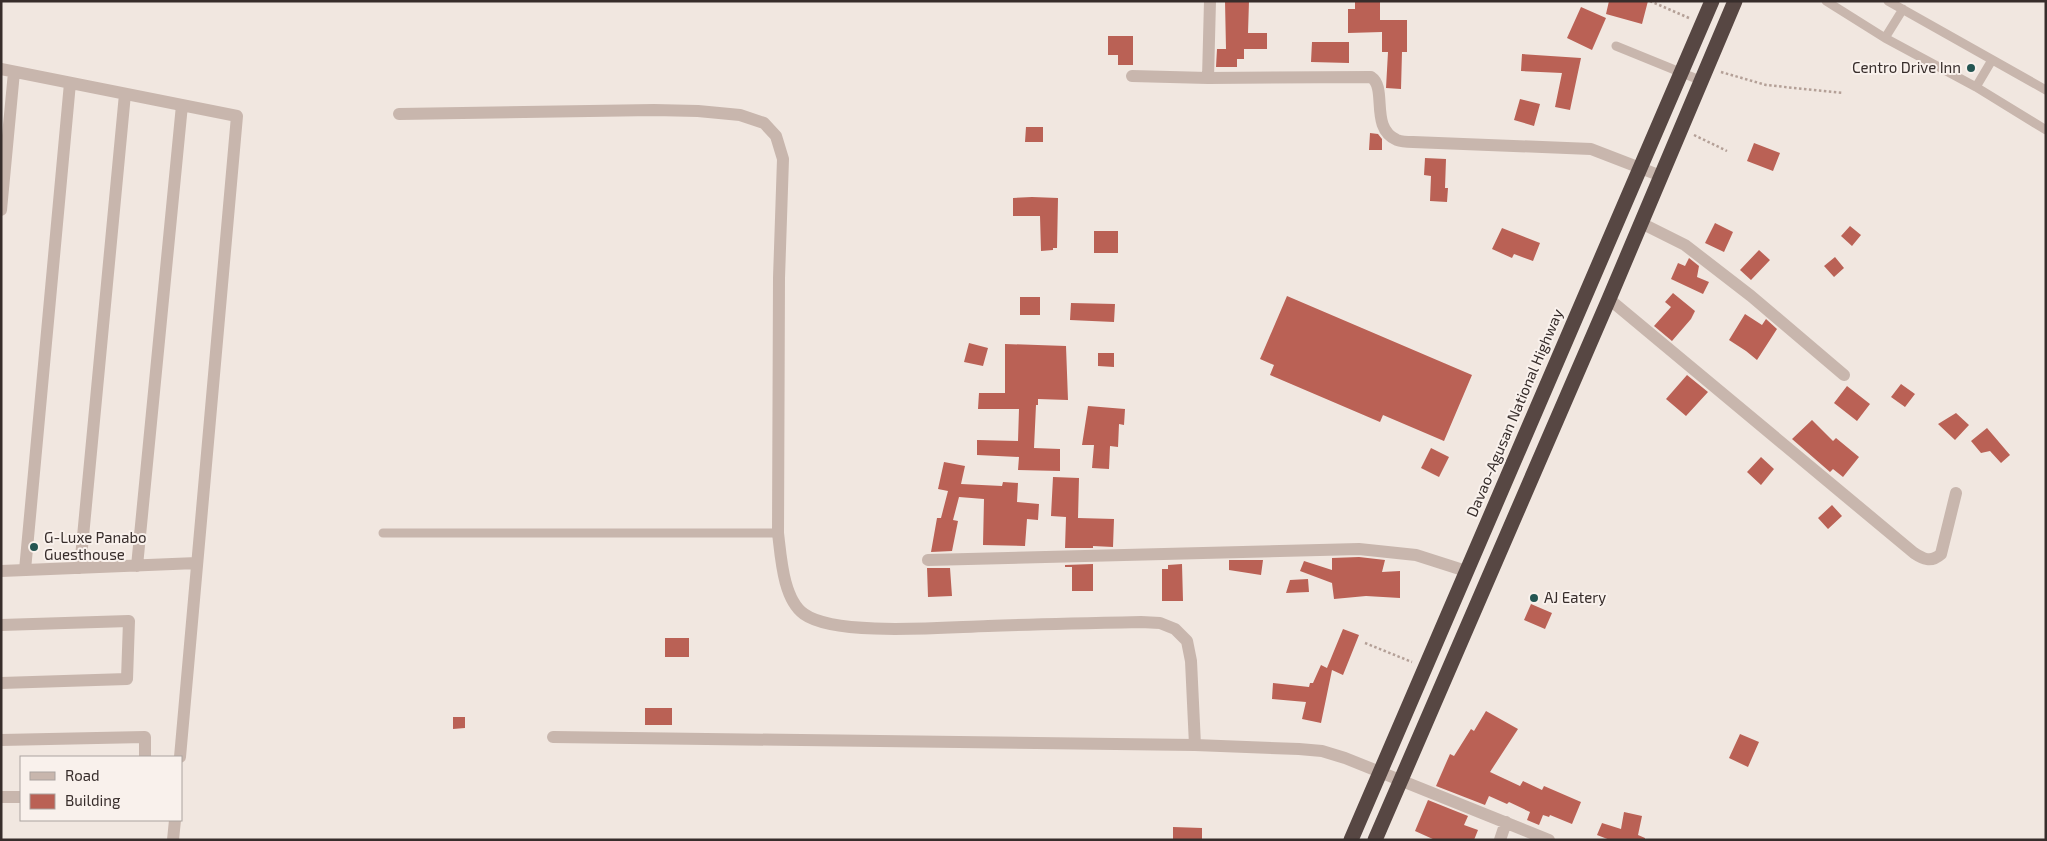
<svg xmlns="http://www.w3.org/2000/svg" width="2047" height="841" viewBox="0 0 2047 841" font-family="'Exo 2',sans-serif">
  <rect width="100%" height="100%" fill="#f1e7e0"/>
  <path fill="#ba6155" d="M1225,1H1249L1248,33H1267V49H1244V59H1237V67H1216L1217,49H1226Z
    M1355,1H1380V20H1407V52H1402L1401,89L1386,88L1388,52H1382V32L1348,33V9H1355Z
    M1609,1H1648L1642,24L1606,14Z
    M1581,7L1606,18L1592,50L1567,38Z
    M1108,36H1133V65H1118V55H1108Z
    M1312,42H1349V63L1311,62Z
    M1522,54L1581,58L1570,110L1555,107L1562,73L1521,71Z
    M1520,99L1540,104L1534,126L1514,120Z
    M1026,127H1043V142H1025Z
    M1370,133L1378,134L1382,139V150H1369Z
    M1754,143L1780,153L1773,171L1747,161Z
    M1425,158L1446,159L1445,188H1448L1447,202L1430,201L1431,176L1424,175Z
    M1032,197L1058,198L1057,248H1053V250L1041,251L1040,216H1013V198Z
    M1715,223L1733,232L1724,252L1705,243Z
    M1850,226L1861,235L1852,246L1841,236Z
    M1502,228L1540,243L1533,261L1514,254L1512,258L1492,249Z
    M1094,231H1118V253H1094Z
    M1759,250L1770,260L1751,280L1740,270Z
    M1835,257L1844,268L1834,277L1824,266Z
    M1689,258L1699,266L1697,277L1709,282L1703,294L1671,279L1678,263L1685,266Z
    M1673,293L1695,311L1691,319L1672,341L1654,326L1671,307L1665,302Z
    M1287,296L1472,375L1444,441L1383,415L1380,422L1270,375L1274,365L1260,359Z
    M1020,297H1040V315H1020Z
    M1071,303L1115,304L1114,322L1070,320Z
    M1745,314L1762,325L1766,319L1777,329L1757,360L1746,351L1729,340Z
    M969,343L988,348L983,366L964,362Z
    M1005,344L1066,346L1068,400L1038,399V405H1036L1034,448L1060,449V471L1018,470L1019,457L977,455V440L1018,441L1019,409H978L979,393H1005Z
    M1098,353H1114V367L1098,366Z
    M1687,375L1708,392L1686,416L1666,399Z
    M1901,384L1915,394L1905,407L1891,397Z
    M1847,386L1870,404L1857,421L1834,403Z
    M1088,406L1125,409L1124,425L1119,424L1118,447L1110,446L1109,469L1092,468L1094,445H1082Z
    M1956,413L1969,425L1955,440L1938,424Z
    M1812,420L1833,441L1836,438L1859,457L1843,477L1833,469L1830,472L1792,439Z
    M1987,428L2010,455L2001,463L1990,451L1981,453L1971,441Z
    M1431,448L1449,457L1439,477L1421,468Z
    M1761,457L1774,469L1761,485L1747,472Z
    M944,462L965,466L961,484L1002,486L1003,482L1018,483L1017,502L1039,504L1038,520L1027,519L1025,546L983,545L984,499L959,497L953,520L958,521L952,551L931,552L937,518H941L948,491L938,489Z
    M1053,477L1079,478L1078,518L1114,519L1113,547L1093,546V548H1065L1066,517L1051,516Z
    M1832,505L1842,516L1828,529L1818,518Z
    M1359,557L1385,560L1382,572L1400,571V598L1366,596L1334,599L1332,583L1300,571L1304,561L1332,570V558Z
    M1229,560H1263L1261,575L1229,570Z
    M1093,564V591H1072V567H1065V565Z
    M1182,564L1183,601H1162V569H1168V565Z
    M927,568H950L952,596L928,597Z
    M1308,579L1309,592L1286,593L1290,580Z
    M1531,604L1552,613L1545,629L1524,620Z
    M1343,629L1359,635L1343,675L1332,670L1321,723L1302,719L1306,702L1272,699L1273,683L1309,687L1310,683H1313L1321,665L1327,668Z
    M665,638H689V657H665Z
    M645,708H672V725H645Z
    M1486,711L1518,729L1490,772L1520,786L1523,781L1542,790L1544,786L1581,802L1572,824L1550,815L1549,817L1543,815L1539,825L1527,820L1530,812L1509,802L1507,804L1489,796L1485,805L1436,786L1450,754L1454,756L1471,729L1474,731Z
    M453,717H465V728L453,729Z
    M1740,734L1759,742L1748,767L1729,758Z
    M1428,800L1468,816L1464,825L1478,830L1474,840H1435L1415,831Z
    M1624,812L1642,816L1638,835L1645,838V840H1610L1597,835L1602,823L1621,829Z
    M1173,827L1202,828V840H1173Z"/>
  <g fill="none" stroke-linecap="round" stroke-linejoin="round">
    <path stroke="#b4a097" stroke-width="2.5" stroke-dasharray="2.5 2.5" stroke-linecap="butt" d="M1650,1L1689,18
      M1721,72L1766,85L1843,93
      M1694,135L1727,151
      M1365,643L1412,662"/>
    <path stroke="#c8b6ad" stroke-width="9" d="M1826,1L1885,38L1976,87L2046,130
      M1888,1L2046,90
      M1885,38L1903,9
      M1616,46L1702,81
      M1976,87L1992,60
      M383,533H778"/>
    <path stroke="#c8b6ad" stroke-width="12" d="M1,69L237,116L180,757
      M1132,76L1208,78L1371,77C1388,88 1369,128 1397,140C1402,142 1408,142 1413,142L1591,149L1661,176
      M1208,78L1210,1
      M399,114L654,110L698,111L740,115L764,123L776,136L783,159L779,278L778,533C781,557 783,599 804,614C836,637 947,627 988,626C1039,624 1090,623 1141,622L1160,623L1175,629L1187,641L1191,661L1195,745
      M1,210L14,72
      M1641,223L1685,245L1751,296L1844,375
      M1609,299L1914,553C1923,559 1931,563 1941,554L1956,493
      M928,560L1359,549L1416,555L1466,571
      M137,566L182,105
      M80,568L125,94
      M25,570L70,83
      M1,571L197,563
      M1,625L129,621L127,679L1,683
      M553,737L1195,745L1299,749L1322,751L1345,758L1549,840
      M1,740L145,737V757
      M1,797H21
      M173,840L175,820
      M1500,840L1506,822"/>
    <path stroke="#574743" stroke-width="15" d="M1351,840L1712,1
      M1375,840L1609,299L1735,1"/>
  </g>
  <g fill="#245552" stroke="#f9f1ec" stroke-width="2">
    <circle cx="1971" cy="68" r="5"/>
    <circle cx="34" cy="547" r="5"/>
    <circle cx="1534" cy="598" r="5"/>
  </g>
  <g text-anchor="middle" stroke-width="4" stroke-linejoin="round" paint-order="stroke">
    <g font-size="15" fill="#372d2b" stroke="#f9f1ec" text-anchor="start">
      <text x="1961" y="73" text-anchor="end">Centro Drive Inn</text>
      <text x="44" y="543">G-Luxe Panabo<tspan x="44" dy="17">Guesthouse</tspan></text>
      <text x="1544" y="603">AJ Eatery</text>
    </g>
    <g font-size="15" fill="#372d2b" stroke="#f9f1ec">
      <text transform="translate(1515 413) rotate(-67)" y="5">Davao-Agusan National Highway</text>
    </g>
  </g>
  <rect width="2047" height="841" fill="none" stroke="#372d2b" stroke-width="5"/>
  <rect x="20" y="756" width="162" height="65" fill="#f9f1ec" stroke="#aba39f"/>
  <rect x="30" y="772" width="25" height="8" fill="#c8b6ad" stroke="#aba39f"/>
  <text x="65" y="781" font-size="15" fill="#372d2b">Road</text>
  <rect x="30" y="794" width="25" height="15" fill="#ba6155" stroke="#aba39f"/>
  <text x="65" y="806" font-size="15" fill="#372d2b">Building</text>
</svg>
